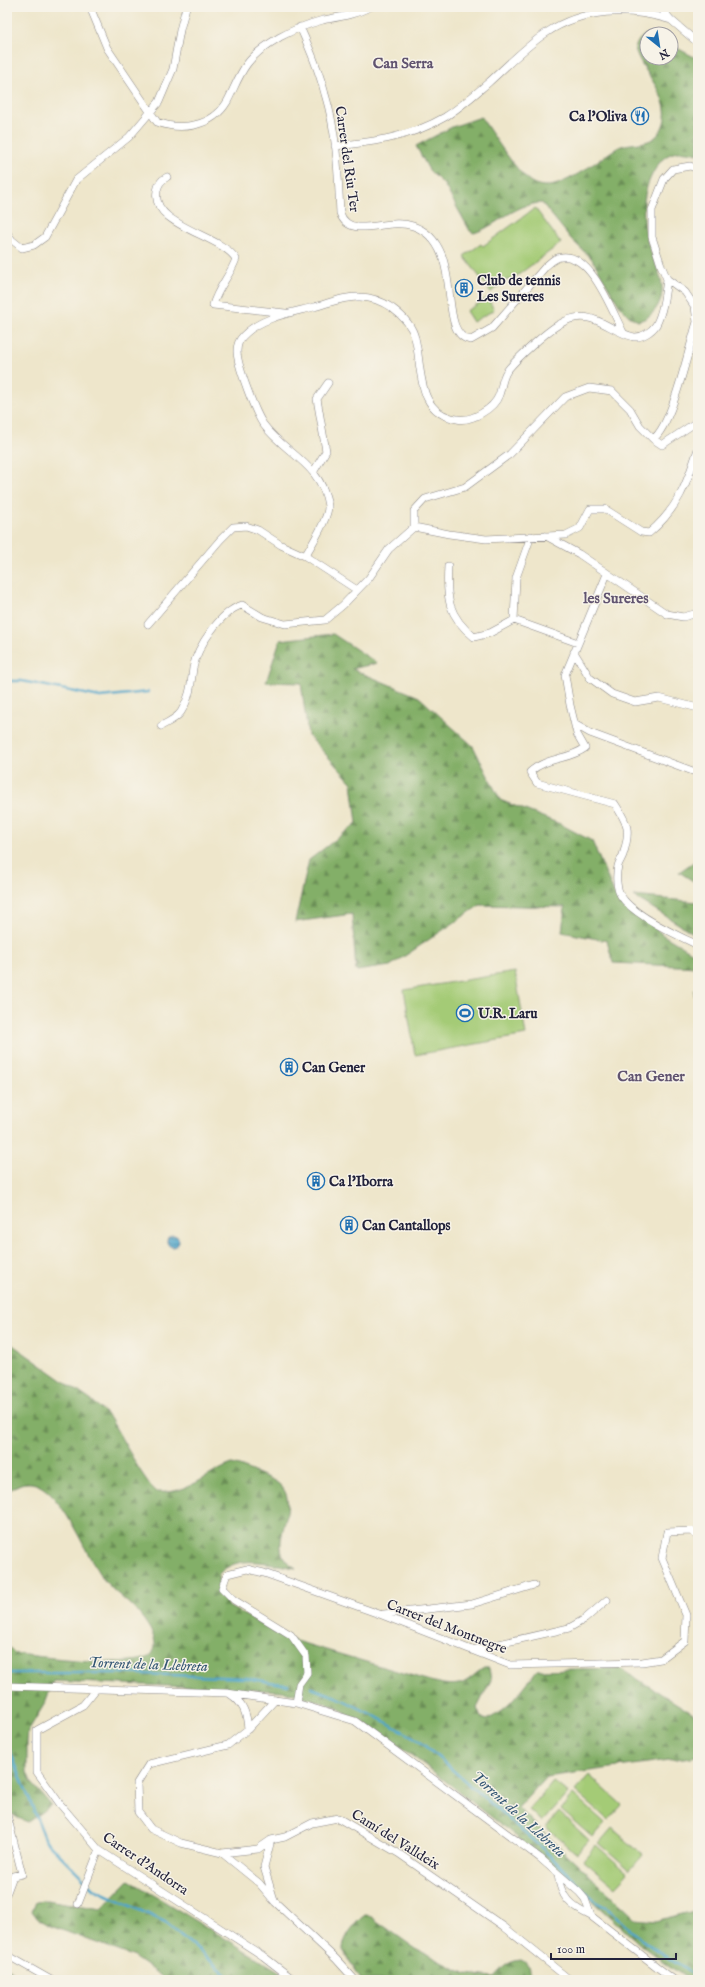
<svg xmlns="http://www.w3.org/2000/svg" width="705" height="1987" viewBox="0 0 705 1987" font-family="'IM FELL English',serif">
  <defs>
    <pattern id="forest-firs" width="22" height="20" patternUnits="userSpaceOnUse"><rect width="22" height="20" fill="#83af67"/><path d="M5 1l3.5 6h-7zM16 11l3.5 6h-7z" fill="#6b8e56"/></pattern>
    <pattern id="water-rules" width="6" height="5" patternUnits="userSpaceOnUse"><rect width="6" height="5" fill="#4da5ca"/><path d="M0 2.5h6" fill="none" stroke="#4086a5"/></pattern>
  </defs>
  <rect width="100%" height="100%" fill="#f7f3e8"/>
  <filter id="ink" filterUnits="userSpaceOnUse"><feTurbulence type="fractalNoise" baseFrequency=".025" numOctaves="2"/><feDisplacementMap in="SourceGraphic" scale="8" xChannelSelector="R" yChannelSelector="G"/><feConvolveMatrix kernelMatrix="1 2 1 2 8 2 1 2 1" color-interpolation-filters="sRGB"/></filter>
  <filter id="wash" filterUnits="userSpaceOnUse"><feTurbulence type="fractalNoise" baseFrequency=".012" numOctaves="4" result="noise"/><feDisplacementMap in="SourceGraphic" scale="16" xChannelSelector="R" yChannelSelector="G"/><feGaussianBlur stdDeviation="0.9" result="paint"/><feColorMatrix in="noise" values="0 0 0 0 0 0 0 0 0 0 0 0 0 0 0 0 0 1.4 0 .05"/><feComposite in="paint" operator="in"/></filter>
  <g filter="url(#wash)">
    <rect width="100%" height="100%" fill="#eee6cb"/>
    <path fill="url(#forest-firs)" stroke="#526851" d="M650,33L652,34H647V58H671V45L698,59V154C682,150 668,150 658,165C650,176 644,191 644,205C643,218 645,234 649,247C656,268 671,289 655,310C650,316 646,319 638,321L629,316L620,307L592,259L572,240L542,203C513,204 499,225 474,233L470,231L445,186L429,170L416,146L452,127L481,117C491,132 519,176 533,183C541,187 552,187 560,183C572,178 585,170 596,162C604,157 611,151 619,147C635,140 656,149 664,123C672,96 641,72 635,48C638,40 642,35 650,33Z
      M333,634L377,663L352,669L419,697L473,746L500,800L560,824L592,841L614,893L663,935L698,956V967L613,963L607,941L562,932L565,907L480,905L390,966L356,971L352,914L295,922L309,860L357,823L352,783L308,735L301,683L266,682L280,640Z
      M698,859V884L679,872Z
      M633,896L698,902V936Z
      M7,1341L96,1404L110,1418L139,1469L150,1485L157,1492C187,1495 207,1473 232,1464C242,1466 251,1471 261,1475C268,1478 277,1481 282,1487C302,1512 260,1550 296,1568C272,1565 237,1552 218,1575L219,1592L228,1606L286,1638L430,1681C442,1684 457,1688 468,1680C474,1676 478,1671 484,1668H489L491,1680L477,1708L481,1718L486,1720C508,1711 523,1688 537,1670L620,1668L698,1717V1756L546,1777L518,1808L636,1919L655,1921L698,1910V1980H689L643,1947L549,1862L430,1769L380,1732L332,1705L284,1691L53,1681L45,1703L28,1731L27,1741V1772L31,1782L51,1805L28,1822L18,1818L7,1811V1645L15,1653L25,1655C47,1657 138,1669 151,1655C161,1644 150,1629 144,1620C132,1603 113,1593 101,1576C85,1554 58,1479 26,1483C20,1483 13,1488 7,1492Z
      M129,1880L282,1973L290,1980H167L132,1956L48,1925L38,1919L32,1911L36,1901L47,1900L101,1909Z
      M367,1914L416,1949L466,1974L494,1977C502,1968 508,1961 521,1960C530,1964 530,1971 528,1980H361L343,1950C342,1939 357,1919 367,1914Z
      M7,1968L26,1980H7Z"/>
    <path fill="#a4cb76" stroke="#637658" d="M535,208L561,243L510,281L508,279L491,292L464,256L481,244L483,246Z
      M488,298L494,310L473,322L466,311Z
      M515,972L526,1035L415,1055L404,990Z
      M694,990H698V1032H697Z
      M589,1775L622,1805L608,1820L575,1791Z
      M553,1781L568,1793L542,1822L529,1810Z
      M573,1794L605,1823L592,1837L561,1810Z
      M559,1812L589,1840L577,1854L546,1827Z
      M612,1828L643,1855L630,1870L599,1843Z
      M596,1845L628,1873L615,1887L583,1860Z"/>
    <path fill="url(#water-rules)" stroke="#386482" d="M167 1241a6 6 0 1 1 12 0a6 6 0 1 1-12 0Z"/>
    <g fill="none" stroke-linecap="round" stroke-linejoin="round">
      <path stroke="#4da5ca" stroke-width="2.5" d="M7,681H22L100,697L148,692
        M7,1673H119L246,1678L288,1685
        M311,1688L337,1697L373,1715L417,1739L544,1850L594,1900L608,1909L646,1943L698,1978
        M7,1743L46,1841L94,1889L165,1922L233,1980"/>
    </g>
  </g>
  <g filter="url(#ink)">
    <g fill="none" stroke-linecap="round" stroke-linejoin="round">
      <defs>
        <path id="minor" d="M90,7L107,48L157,122C181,131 212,127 227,102C234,89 238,76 247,64C255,53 268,44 280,37C293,30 308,24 323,20C339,17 354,15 370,7
          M660,7L671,20L698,43
          M300,27C310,49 319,71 325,94C337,133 338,173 340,213C343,222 349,226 358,227C376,228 395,220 413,226C468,245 434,335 471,340L492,328L546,266C551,262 555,257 562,257C591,253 612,311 623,332
          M335,146C374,142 411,137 445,117C461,107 474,95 488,83C507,66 525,47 546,33C583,8 629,7 671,20
          M167,177C161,180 158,184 157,191C150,226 222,235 236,259C230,276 218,287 213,305L285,313
          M7,233L12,240L22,248L34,245L45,237L76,180L129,137L159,102L173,69L180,30L186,7
          M653,439L662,445L695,423L698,425
          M314,471L326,451L317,399L328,383
          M414,527L449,534L486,539L566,535L580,528L590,509H605L641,532L649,533C678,509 687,483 698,449
          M546,536L579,554L667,614L683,617L698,613
          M305,556C311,546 329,518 328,506C322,464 285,454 263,424C255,412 237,365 237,351C237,345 239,340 243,336C261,317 291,313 314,307C329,303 345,296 360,297C372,297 383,302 392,308C403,316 412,325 415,338C423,367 415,413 457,419C471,422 494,409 499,395C502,387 502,378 507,371C515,360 546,332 558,325C590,304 607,331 634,337C642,338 652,331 656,325C663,312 665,294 667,279
          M448,566C446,598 448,616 474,637L490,633L514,620L578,643
          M607,574L565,675L570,705L577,734L585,748C569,760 546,757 530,772L537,783L615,804C628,824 631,830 623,855C622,858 619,862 618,866C616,874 616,888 621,896C632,914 678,936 698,945
          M514,620L516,578L531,536
          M148,624L220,540L233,527L246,526L258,530L281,545L305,556L357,590
          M574,652L590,678L612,694L635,702L659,698L698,708
          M576,725L590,733L698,773
          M161,726C167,723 177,718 181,712C190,698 191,684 193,668C197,647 221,611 242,605L262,617L285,624L325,620L343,605L369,578L389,549L414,527V511L425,499L465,487L510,454L565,397L589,388L612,391L630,409L640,426L653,439C672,426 689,347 697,322L695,307L685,292L667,279L661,265L652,237V210L664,179L673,169L690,166L698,169
          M384,1614L472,1604L534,1585
          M472,1650L569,1628L585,1619L607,1600
          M7,1686L227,1693L296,1703L355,1721L540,1858L579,1892L585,1899L591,1916
          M96,1689L83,1705L37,1730V1772L60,1804L99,1850L263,1956L294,1980
          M230,1694C243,1702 247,1714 248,1729
          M275,1700L248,1729L228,1745L149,1764L137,1783L138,1812L151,1829L181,1843L222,1853L258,1849L271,1840L285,1837L312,1823L338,1818L398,1853L503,1926L570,1980
          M296,1703L299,1684L307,1673L306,1656L291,1635L234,1600L222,1588L227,1574L247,1569L264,1573L382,1615L510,1665L642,1662L661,1659L685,1641L686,1615L662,1558L667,1532L692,1531L698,1537
          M7,1815L22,1874L13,1876L7,1892
          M271,1840L264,1867L274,1900
          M222,1853L259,1883L275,1902L336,1959L355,1980
          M558,1874C560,1897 571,1907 591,1916L674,1980
          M78,1904L99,1850
          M7,1955L51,1980"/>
      </defs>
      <use href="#minor" stroke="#888483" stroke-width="8"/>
      <use href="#minor" stroke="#fff" stroke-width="7"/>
    </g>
  </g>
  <defs>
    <symbol id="restaurant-ring" viewBox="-11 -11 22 22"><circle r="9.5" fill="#f7f3e8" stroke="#1f6fb2" stroke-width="1.5"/><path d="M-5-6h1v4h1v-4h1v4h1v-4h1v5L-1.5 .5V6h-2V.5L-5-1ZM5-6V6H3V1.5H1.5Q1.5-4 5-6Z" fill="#1f6fb2"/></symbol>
    <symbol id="building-ring" viewBox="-11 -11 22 22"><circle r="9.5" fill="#f7f3e8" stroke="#1f6fb2" stroke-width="1.5"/><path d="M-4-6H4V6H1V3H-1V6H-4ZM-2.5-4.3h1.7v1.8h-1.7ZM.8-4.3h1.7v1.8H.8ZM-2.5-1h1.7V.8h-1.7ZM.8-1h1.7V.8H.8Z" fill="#1f6fb2"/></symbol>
    <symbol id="stadium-ring" viewBox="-11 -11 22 22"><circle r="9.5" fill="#f7f3e8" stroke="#1f6fb2" stroke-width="1.5"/><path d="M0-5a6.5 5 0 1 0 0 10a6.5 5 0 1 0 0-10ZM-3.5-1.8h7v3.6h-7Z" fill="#1f6fb2"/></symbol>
  </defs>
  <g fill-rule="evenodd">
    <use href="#restaurant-ring" x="630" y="106" width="20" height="20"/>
    <use href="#building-ring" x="454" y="278" width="20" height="20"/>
    <use href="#stadium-ring" x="455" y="1003" width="20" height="20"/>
    <use href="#building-ring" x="279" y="1057" width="20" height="20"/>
    <use href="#building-ring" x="306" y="1171" width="20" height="20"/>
    <use href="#building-ring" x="339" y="1215" width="20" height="20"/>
  </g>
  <g text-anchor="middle" stroke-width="3" stroke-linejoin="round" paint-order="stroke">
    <g font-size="14" font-weight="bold" fill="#22223b" stroke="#f7f3e8" text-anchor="start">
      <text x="627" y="121" text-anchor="end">Ca l'Oliva</text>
      <text x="477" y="285">Club de tennis<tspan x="477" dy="16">Les Sureres</tspan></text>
      <text x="478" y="1018">U.R. Laru</text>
      <text x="302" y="1072">Can Gener</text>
      <text x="329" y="1186">Ca l'Iborra</text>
      <text x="362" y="1230">Can Cantallops</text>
    </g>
    <g font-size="14" fill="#22223b" stroke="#f7f3e8">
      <text transform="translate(348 159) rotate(82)" y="5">Carrer del Riu Ter</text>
      <text transform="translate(447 1626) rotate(21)" y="5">Carrer del Montnegre</text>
      <text transform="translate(396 1839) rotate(32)" y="5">Camí del Valldeix</text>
      <text transform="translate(146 1863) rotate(34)" y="5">Carrer d'Andorra</text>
    </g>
    <g font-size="15" font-weight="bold" fill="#615470" stroke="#f7f3e8">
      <text x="403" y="68">Can Serra</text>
      <text x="616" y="603">les Sureres</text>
      <text x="651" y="1081">Can Gener</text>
    </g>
    <g font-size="15" font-style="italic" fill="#335674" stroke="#f7f3e8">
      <text transform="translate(148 1664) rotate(2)" y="5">Torrent de la Llebreta</text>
      <text transform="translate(519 1814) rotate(42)" y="5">Torrent de la Llebreta</text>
    </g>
  </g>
  <rect width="705" height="1987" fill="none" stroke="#f7f3e8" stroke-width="24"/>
  <g transform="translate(659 46) rotate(150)"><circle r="19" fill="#f7f3e8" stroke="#a29fa3"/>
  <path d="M0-3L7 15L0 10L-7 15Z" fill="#1f6fb2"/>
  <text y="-6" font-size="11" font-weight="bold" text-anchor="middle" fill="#22223b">N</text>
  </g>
  <path d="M551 1953v6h125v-6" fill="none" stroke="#22223b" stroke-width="2"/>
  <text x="557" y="1953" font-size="12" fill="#22223b" stroke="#f7f3e8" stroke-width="3" paint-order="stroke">100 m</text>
</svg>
